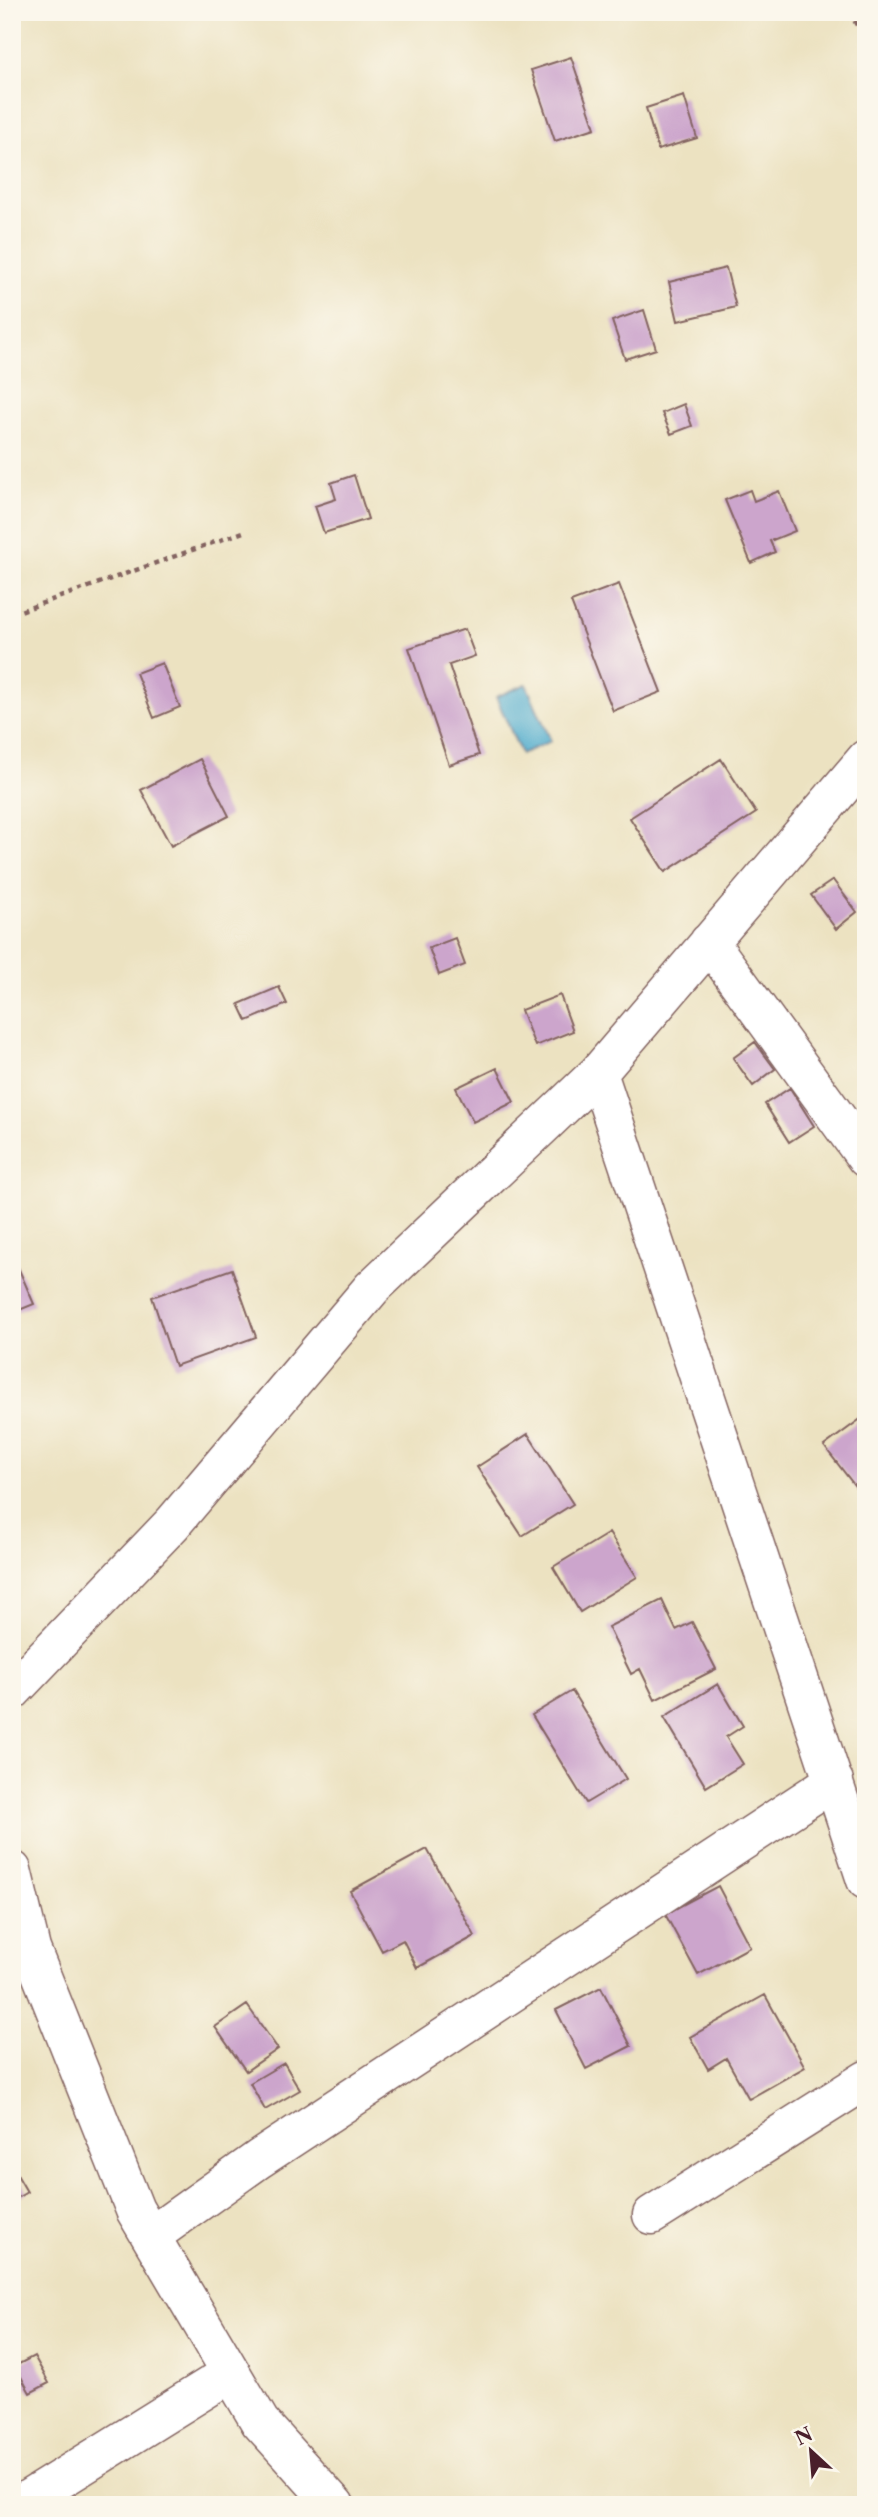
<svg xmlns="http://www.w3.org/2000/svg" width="878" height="2517" viewBox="0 0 878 2517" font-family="'Libre Caslon Text',serif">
  <rect width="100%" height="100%" fill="#fbf7ec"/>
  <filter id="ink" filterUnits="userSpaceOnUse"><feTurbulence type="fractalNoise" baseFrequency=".0143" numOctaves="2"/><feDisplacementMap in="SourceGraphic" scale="14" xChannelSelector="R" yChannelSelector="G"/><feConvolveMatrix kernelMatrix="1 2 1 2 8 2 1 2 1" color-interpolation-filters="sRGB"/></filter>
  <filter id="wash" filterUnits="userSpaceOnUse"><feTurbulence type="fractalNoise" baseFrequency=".00686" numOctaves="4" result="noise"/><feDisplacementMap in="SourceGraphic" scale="28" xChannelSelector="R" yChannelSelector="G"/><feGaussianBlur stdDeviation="1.57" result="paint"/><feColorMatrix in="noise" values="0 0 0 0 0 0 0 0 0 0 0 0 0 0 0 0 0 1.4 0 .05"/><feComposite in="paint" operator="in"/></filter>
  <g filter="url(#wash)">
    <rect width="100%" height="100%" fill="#ece2c1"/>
    <path fill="#4daacc" stroke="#4c647c" stroke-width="2" d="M526,684L551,741L521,754L496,697Z"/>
    <g id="blocks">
      <path fill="#cca5cc" d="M571,57L595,128L555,141L531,70Z
        M684,96L697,138L658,150L646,108Z
        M726,268L736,307L678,321L669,282Z
        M644,310L656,349L625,359L612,321Z
        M684,404L692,426L671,434L662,413Z
        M354,475L368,519L324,533L315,506L336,499L331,483Z
        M750,490L754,501L779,491L795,531L770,541L775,552L751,563L725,500Z
        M619,584L661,692L613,711L571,602Z
        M465,629L475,656L449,665L479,755L449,765L409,648Z
        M162,663L180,707L154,718L136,673Z
        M200,759L229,816L171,846L141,790Z
        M721,759L756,813L665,872L630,818Z
        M833,880L857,912L836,929L811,895Z
        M455,938L465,965L439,975L429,948Z
        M279,987L287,1004L247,1021L239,1004Z
        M560,995L573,1031L535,1046L521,1010Z
        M755,1042L775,1069L753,1086L733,1058Z
        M497,1068L514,1102L473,1122L456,1088Z
        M790,1088L814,1126L789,1142L765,1104Z
        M14,1258L34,1304L12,1313V1259Z
        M232,1269L256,1337L175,1366L152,1297Z
        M866,1415V1484L858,1490L824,1446Z
        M528,1434L573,1504L522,1536L477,1467Z
        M609,1533L637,1577L580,1612L553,1567Z
        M662,1600L676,1630L692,1622L716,1669L655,1700L640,1669L631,1674L608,1627Z
        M718,1684L743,1726L726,1737L743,1764L706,1787L664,1717Z
        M572,1691L626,1779L586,1803L532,1715Z
        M427,1849L475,1936L417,1968L403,1940L382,1951L350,1891Z
        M718,1886L750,1947L698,1975L665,1914Z
        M601,1987L631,2046L586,2069L556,2010Z
        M765,1995L805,2067L749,2099L726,2058L708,2069L690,2037Z
        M247,2005L278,2049L246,2071L215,2027Z
        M284,2063L300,2090L265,2110L250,2083Z
        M12,2166L27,2192L12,2201Z
        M34,2356L49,2383L30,2393L15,2366Z"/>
    </g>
  </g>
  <g filter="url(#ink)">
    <use href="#blocks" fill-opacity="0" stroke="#836360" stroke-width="2"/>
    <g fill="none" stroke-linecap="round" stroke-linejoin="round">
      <defs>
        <path id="minor" d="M709,942L866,1158
          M598,1073L866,1880
          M12,1691L173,1523L372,1288L598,1073L866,759
          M12,1870L31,1949L135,2210L260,2422L335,2505
          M652,2215L866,2080
          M151,2236L259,2159L834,1781
          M19,2505L231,2373"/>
      </defs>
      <use href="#minor" stroke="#836360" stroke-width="41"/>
      <path stroke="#836360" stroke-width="4.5" stroke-dasharray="5 5" stroke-linecap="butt" d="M850,12L866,43
        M12,614L246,531"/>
      <use href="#minor" stroke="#fff" stroke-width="38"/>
    </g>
  </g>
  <rect width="878" height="2517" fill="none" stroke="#fbf7ec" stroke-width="42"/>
  <g transform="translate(811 2451) rotate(334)" stroke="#fbf7ec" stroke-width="5" paint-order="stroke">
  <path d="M0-5L12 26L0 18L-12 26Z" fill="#4a1f2b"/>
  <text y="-10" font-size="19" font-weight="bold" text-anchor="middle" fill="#4a1f2b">N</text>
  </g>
</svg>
